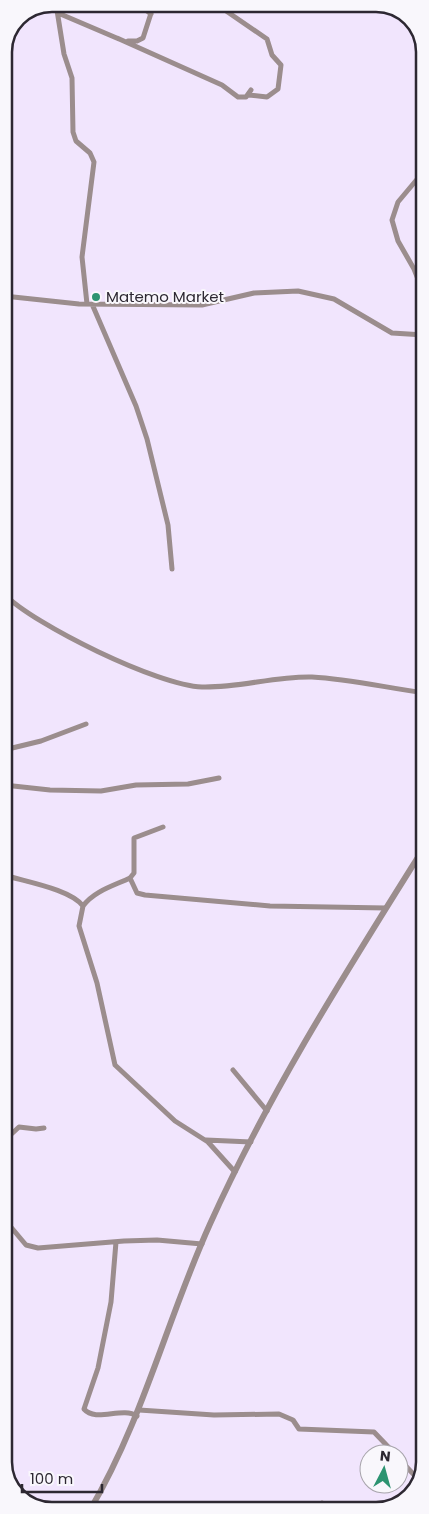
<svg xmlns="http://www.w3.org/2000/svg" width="429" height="1514" viewBox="0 0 429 1514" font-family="Poppins,sans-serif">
  <rect width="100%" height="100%" fill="#f1e5fd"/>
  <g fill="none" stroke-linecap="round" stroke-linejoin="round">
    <path stroke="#9b8d8d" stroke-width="5" d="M56,4L64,54L72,78L73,132L76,141L90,153L94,162L82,257L87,304
      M138,4L151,14
      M216,4L267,39L272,55L281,65L278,89L267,97L249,95
      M49,5L57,11L62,4
      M58,13L119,39
      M117,38L222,85L238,97H246L251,90
      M128,41H137L143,38L154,4
      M424,171L398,202L392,220L398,241L414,269L424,294
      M4,296L79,304L202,305L254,293L298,291L334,299L392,333L424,335
      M92,304L136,406L147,439L168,525L172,569
      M4,594C34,625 159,686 202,687C239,688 275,676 312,677C350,679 387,688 425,693
      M4,750L41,741L86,724
      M4,785L50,790L101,791L136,785L188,784L219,778
      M4,875C26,882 70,889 83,906L79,926L97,983L115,1065L175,1121L208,1142L235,1172
      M130,878L134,873V838L163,827
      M83,906C94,891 113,886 130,878L137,893L145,895L270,906L386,908
      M233,1070L267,1111
      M5,1140L19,1127L36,1129L44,1128
      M206,1140L251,1142
      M5,1220L26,1245L38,1248L124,1241L157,1240L202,1244
      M116,1242L111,1302L98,1368L84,1409C96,1423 122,1406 137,1416
      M139,1410L214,1415L279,1414L293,1420L299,1429L374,1432L395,1454
      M399,1459L419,1480
      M322,1503L323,1509"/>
    <path stroke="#9b8d8d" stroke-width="6" d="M90,1510C143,1420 167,1319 210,1224C270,1091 348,969 425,846"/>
  </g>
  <circle fill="#2d9471" stroke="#f9f7fc" stroke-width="2" cx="96" cy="297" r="5"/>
  <g text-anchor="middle" stroke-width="4" stroke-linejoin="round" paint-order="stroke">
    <g font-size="15" fill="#2d2832" stroke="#f9f7fc" text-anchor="start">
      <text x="106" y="302">Matemo Market</text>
    </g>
  </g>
  <path d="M0 0H429V1514H0ZM52 12H376A40 40 0 0 1 416 52V1462A40 40 0 0 1 376 1502H52A40 40 0 0 1 12 1462V52A40 40 0 0 1 52 12Z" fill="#f9f7fc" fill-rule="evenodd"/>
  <path fill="none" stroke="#2d2832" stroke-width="2.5" d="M52 12H376A40 40 0 0 1 416 52V1462A40 40 0 0 1 376 1502H52A40 40 0 0 1 12 1462V52A40 40 0 0 1 52 12Z"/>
  <g transform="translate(384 1469) rotate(6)"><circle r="24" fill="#f9f7fc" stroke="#a7a4ab"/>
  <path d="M0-4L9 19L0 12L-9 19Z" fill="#2d9471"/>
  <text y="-8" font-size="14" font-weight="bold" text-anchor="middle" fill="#2d2832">N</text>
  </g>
  <path d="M22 1484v8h80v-8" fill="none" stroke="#2d2832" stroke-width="2.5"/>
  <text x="30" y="1484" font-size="15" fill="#2d2832" stroke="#f9f7fc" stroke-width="4" paint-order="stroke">100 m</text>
</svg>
